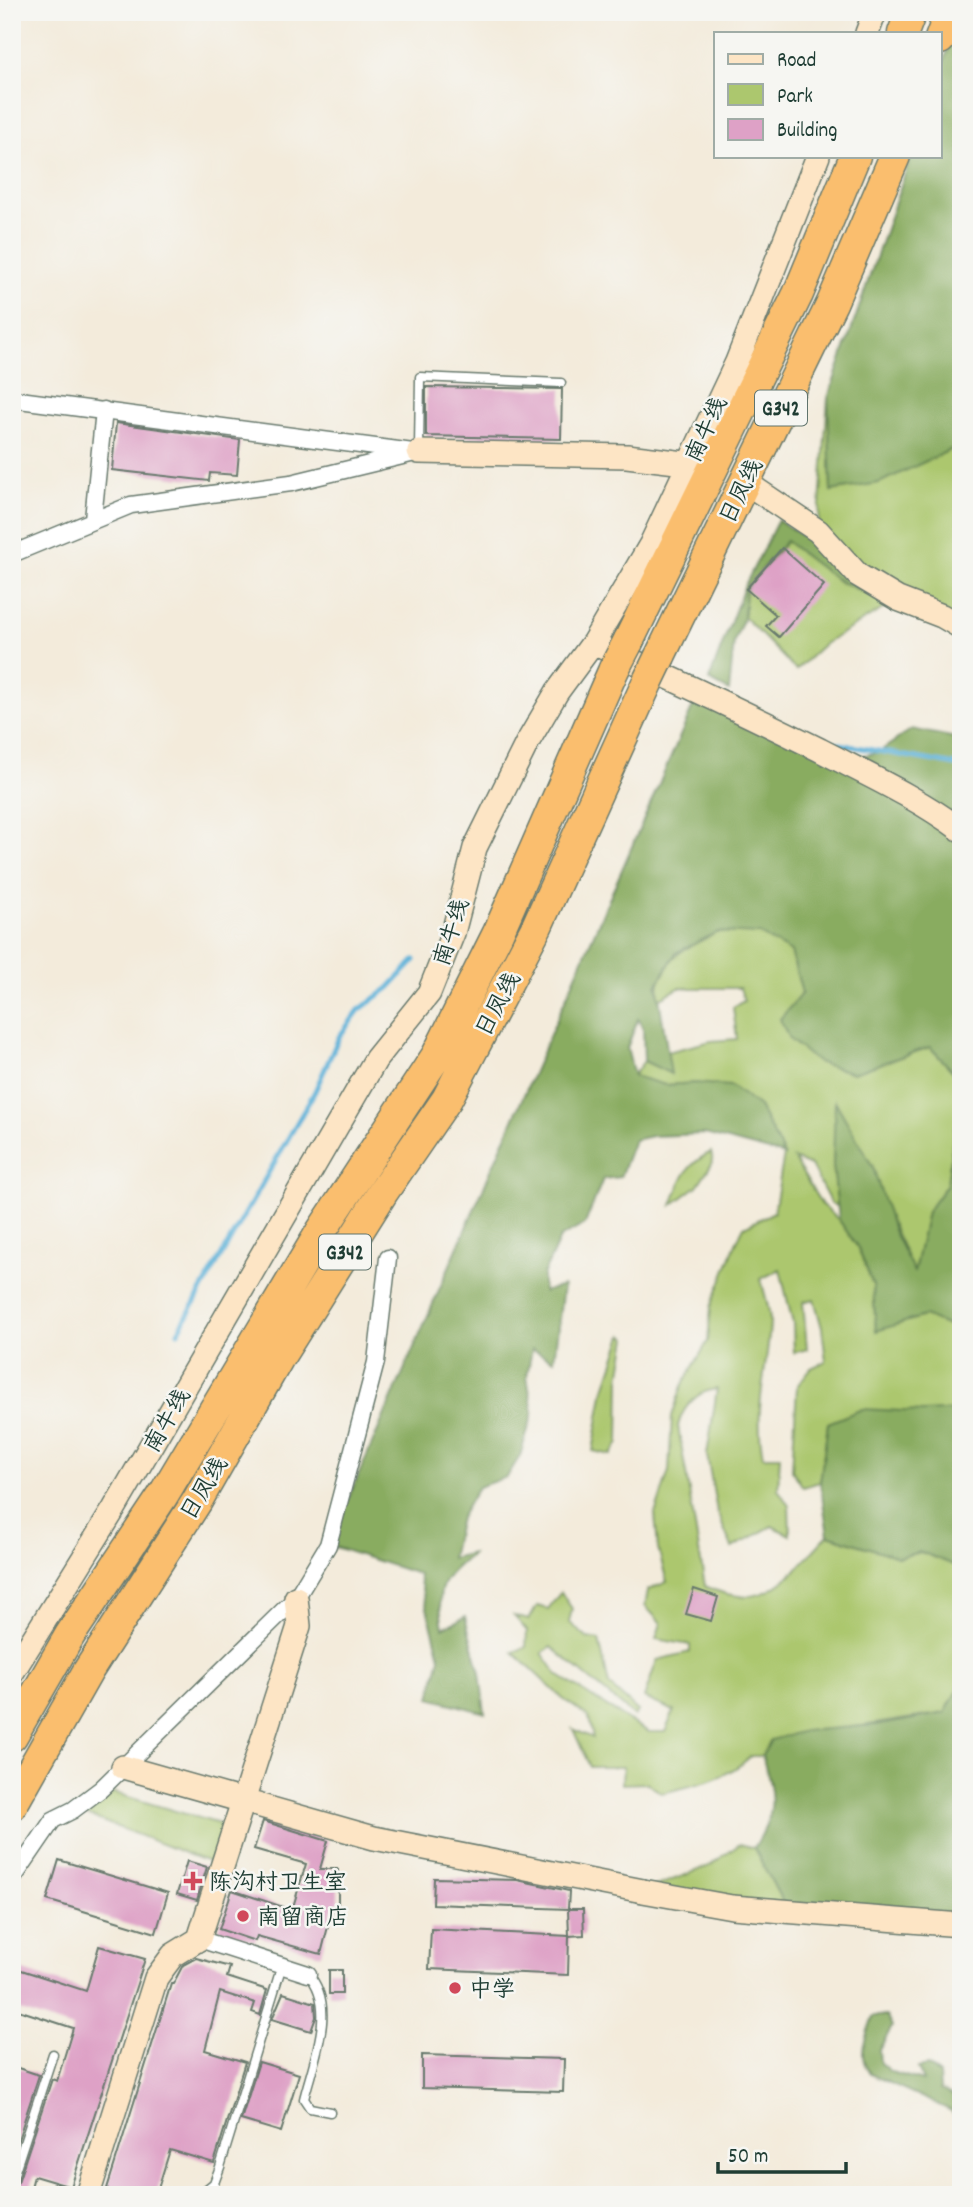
<svg xmlns="http://www.w3.org/2000/svg" width="973" height="2207" viewBox="0 0 973 2207" font-family="Dekko,'LXGW WenKai TC',sans-serif">
  <rect width="100%" height="100%" fill="#f6f6f2"/>
  <filter id="ink" filterUnits="userSpaceOnUse"><feTurbulence type="fractalNoise" baseFrequency=".0143" numOctaves="2"/><feDisplacementMap in="SourceGraphic" scale="14" xChannelSelector="R" yChannelSelector="G"/><feConvolveMatrix kernelMatrix="1 2 1 2 8 2 1 2 1" color-interpolation-filters="sRGB"/></filter>
  <filter id="wash" filterUnits="userSpaceOnUse"><feTurbulence type="fractalNoise" baseFrequency=".00686" numOctaves="4" result="noise"/><feDisplacementMap in="SourceGraphic" scale="28" xChannelSelector="R" yChannelSelector="G"/><feGaussianBlur stdDeviation="1.57" result="paint"/><feColorMatrix in="noise" values="0 0 0 0 0 0 0 0 0 0 0 0 0 0 0 0 0 1.4 0 .05"/><feComposite in="paint" operator="in"/></filter>
  <g filter="url(#wash)">
    <rect width="100%" height="100%" fill="#f3ebdb"/>
    <path fill="#acc76e" stroke="#668251" stroke-width="2" d="M828,398L831,491L961,445V627L898,600L824,644L796,670L744,617L746,589L786,541L842,584L818,531Z
      M718,932L759,933L791,952L802,993L853,1073L930,1047L961,1080V1119L955,1127L947,1184L927,1212L914,1273L836,1102L833,1166L838,1206L831,1204L811,1166L794,1159L822,1205L839,1220L858,1248L873,1285L876,1331L924,1316L961,1331V1410L828,1423L820,1482L803,1487L792,1470L797,1386L811,1368L826,1361L822,1328L814,1299L803,1302L807,1349L794,1353L793,1324L780,1269L761,1279C764,1293 770,1308 770,1322C768,1368 753,1409 763,1456H780L778,1489L789,1506L790,1535L772,1526L732,1548L717,1512L707,1455L717,1389C697,1391 683,1406 678,1426L705,1586C768,1616 789,1575 828,1535L898,1557L921,1552L960,1566L961,1683L945,1713L771,1740L762,1756H751C726,1780 695,1785 662,1793L646,1783L622,1784L623,1767H590L573,1729L593,1738L589,1717L563,1699L513,1652L526,1647L527,1631L514,1616L529,1620L537,1606L548,1609L561,1592L572,1609L569,1622L587,1638L599,1640L609,1685L638,1711L634,1716L551,1647L542,1653L558,1675L629,1721L649,1732H665L674,1711L644,1698L657,1660L690,1652V1645L656,1639L661,1623L645,1606L648,1590L667,1582L658,1549L655,1514L669,1471L672,1416L682,1386L708,1341L711,1307L736,1243L744,1227L774,1212L784,1155L759,1107L696,1083L665,1085L633,1076L644,1061L670,1073L667,1052L711,1041L737,1039L733,1007L744,1001L740,988H679L659,999C653,960 689,946 718,932Z
      M711,1152L713,1162L697,1186L672,1205C682,1177 685,1166 711,1152Z
      M623,1335L627,1338L620,1378L619,1442L611,1455L593,1451L603,1394Z
      M101,1789L233,1828L221,1867L73,1810Z
      M740,1844L754,1848L788,1912L643,1891L709,1866Z"/>
    <path fill="#89ac61" stroke="#54744a" stroke-width="2" d="M961,12V445L879,483L831,491L828,398L911,156H940V73Z
      M778,520L898,599C845,593 826,572 786,541L746,589L744,617L734,642L729,691L709,680L744,587Z
      M700,690L840,761L879,752L912,729L961,739V1080L930,1047L853,1073L817,1062L789,1039L780,1019L802,993L791,952L759,934L718,932L676,953L657,985L671,1074L644,1061L643,1027L638,1019L627,1048L634,1076L665,1085L696,1083L731,1086L759,1107L784,1155L705,1134L652,1136L634,1140L620,1177L603,1179L585,1224L560,1238L543,1275V1292L563,1286L554,1360L532,1349L527,1376L533,1413L520,1456L507,1477L478,1487L460,1518L451,1558L473,1553C440,1581 436,1585 443,1628L465,1617L480,1673L485,1713L430,1698L440,1657L418,1574L328,1545Z
      M835,1101L873,1167L893,1230L914,1272L927,1212L947,1184L955,1127L961,1119V1331L924,1316L876,1331L873,1285L858,1248L839,1220L833,1166Z
      M862,1409L923,1412L961,1410V1568L921,1552L898,1557L828,1535L820,1482L828,1423Z
      M961,1683V1925L788,1912L754,1848C777,1811 775,1797 762,1756L771,1740L804,1731L886,1724L945,1713Z
      M873,2016H886L892,2027L879,2050L880,2063L891,2072L923,2081L918,2068L928,2066L939,2075L940,2090C959,2096 961,2103 961,2122L950,2110L870,2074C856,2054 866,2038 873,2016Z"/>
    <g fill="none" stroke-linecap="round" stroke-linejoin="round">
      <path stroke="#5bb1d8" stroke-width="5" d="M834,743L961,766
        M178,1332L315,1091L339,1037L359,1010L389,988L415,960"/>
    </g>
    <g id="blocks">
      <path fill="#dea1c6" d="M426,387L562,389L561,439L426,436Z
        M116,423L240,440L237,475L210,473L209,481L112,470Z
        M782,548L824,585L779,637L766,626L776,615L746,589Z
        M694,1589L718,1597L711,1621L686,1614Z
        M263,1821L328,1841L320,1869H338V1907H333L321,1954L257,1936L255,1941L219,1929L232,1890L292,1910L306,1864L254,1849Z
        M59,1860L168,1893L156,1933L47,1900Z
        M187,1861L207,1867L197,1900L177,1894Z
        M434,1878L517,1880L569,1891L568,1909L433,1904Z
        M568,1909H583L584,1935L569,1936Z
        M431,1929L569,1936L568,1975L429,1969Z
        M99,1946L145,1959L71,2187L34,2176L29,2195L12,2191V2186L18,2182L52,2079L57,2081L73,2028L12,2008V1967L86,1991Z
        M196,1958L230,1967L227,1977L267,1990L260,2015L252,2012L255,2003L220,1992L205,2050L245,2062L214,2163L170,2150L156,2195H105L171,1984H173L183,1965Z
        M329,1970H342V1994H329Z
        M283,1993L315,2003L316,2017L311,2031L272,2019Z
        M422,2055L564,2059L563,2092L422,2088Z
        M259,2062L299,2074L281,2132L241,2120Z
        M12,2066L39,2075L12,2158Z"/>
    </g>
  </g>
  <g filter="url(#ink)">
    <use href="#blocks" fill-opacity="0" stroke="#697a6e" stroke-width="2"/>
    <g fill="none" stroke-linecap="round" stroke-linejoin="round">
      <defs>
        <path id="lane" d="M419,449L420,377L561,383
          M308,1974C338,2006 313,2061 304,2099L310,2108L330,2112
          M12,2180L53,2054
          M199,2195L214,2183L220,2167L282,1965"/>
        <path id="street" d="M12,399L413,452
          M93,519L104,410
          M12,554L131,505L291,483L419,452
          M12,1880L53,1820L73,1810L101,1789L296,1598L328,1545L376,1362L388,1258
          M199,1939L308,1974"/>
        <path id="secondary" d="M867,33L875,12
          M419,452L627,456L701,465
          M745,482L818,531L858,575L898,599L942,616L961,627
          M606,649C679,681 749,715 820,750C868,775 918,798 961,830
          M12,1673L114,1509L376,1059L429,993L453,933L475,848L527,743L557,692L593,643L651,544L737,362L818,156
          M123,1767L374,1838L643,1891L732,1907L961,1925
          M88,2195L156,1978L173,1955L199,1939L299,1626L296,1598"/>
        <path id="highway" d="M903,33L911,12
          M940,39L950,12
          M628,642L798,294L855,156
          M660,656L832,303L895,156
          M12,1736L70,1635L162,1497L322,1230L437,1055L498,933L614,669
          M12,1805L88,1671L197,1501L278,1359L383,1192L447,1099L537,926L647,683"/>
      </defs>
      <use href="#lane" stroke="#697a6e" stroke-width="11"/>
      <use href="#street" stroke="#697a6e" stroke-width="19"/>
      <use href="#secondary" stroke="#697a6e" stroke-width="26"/>
      <use href="#highway" stroke="#697a6e" stroke-width="33"/>
      <use href="#lane" stroke="#fff" stroke-width="8"/>
      <use href="#street" stroke="#fff" stroke-width="16"/>
      <use href="#secondary" stroke="#fde5c5" stroke-width="23"/>
      <use href="#highway" stroke="#fabe6e" stroke-width="30"/>
      <defs>
        <path id="highway-bridge" d="M614,669L628,642
          M647,683L660,656"/>
      </defs>
      <use href="#highway-bridge" stroke="#697a6e" stroke-width="33" stroke-linecap="butt"/>
      <use href="#highway-bridge" stroke="#fabe6e" stroke-width="30"/>
    </g>
  </g>
  <g fill="#d1495b" stroke="#f6f6f2" stroke-width="2.5">
    <path d="M189.5 1870.5h7v7h7v7h-7v7h-7v-7h-7v-7h7z"/>
    <circle cx="243" cy="1916" r="7"/>
    <circle cx="455" cy="1988" r="7"/>
  </g>
  <g text-anchor="middle" stroke-width="5" stroke-linejoin="round" paint-order="stroke">
    <g fill="#f6f6f2" stroke="#60746d" stroke-width="2">
      <rect x="755" y="390.5" width="52" height="35" rx="5"/>
      <rect x="319" y="1234.5" width="52" height="35" rx="5"/>
    </g>
    <g font-size="21" font-weight="bold" fill="#1f3d34">
      <text x="781" y="415">G342</text>
      <text x="345" y="1259">G342</text>
    </g>
    <g font-size="23" fill="#1f3d34" stroke="#f6f6f2">
      <text transform="translate(705 429) rotate(-65)" y="8">南牛线</text>
      <text transform="translate(740 491) rotate(-64)" y="8">日凤线</text>
      <text transform="translate(450 932) rotate(-72)" y="8">南牛线</text>
      <text transform="translate(497 1004) rotate(-62)" y="8">日凤线</text>
      <text transform="translate(166 1420) rotate(-60)" y="8">南牛线</text>
      <text transform="translate(203 1488) rotate(-59)" y="8">日凤线</text>
    </g>
    <g font-size="23" fill="#1f3d34" stroke="#f6f6f2" text-anchor="start">
      <text x="209" y="1889">陈沟村卫生室</text>
      <text x="257" y="1924">南留商店</text>
      <text x="469" y="1996">中学</text>
    </g>
  </g>
  <rect width="973" height="2207" fill="none" stroke="#f6f6f2" stroke-width="42"/>
  <rect x="714" y="32" width="228" height="126" fill="#f6f6f2" stroke="#a0aca6" stroke-width="2"/>
  <rect x="728" y="54" width="35" height="10" fill="#fde5c5" stroke="#a0aca6" stroke-width="2"/>
  <text x="777" y="66" font-size="21" fill="#1f3d34">Road</text>
  <rect x="728" y="84" width="35" height="21" fill="#acc76e" stroke="#a0aca6" stroke-width="2"/>
  <text x="777" y="102" font-size="21" fill="#1f3d34">Park</text>
  <rect x="728" y="119" width="35" height="21" fill="#dea1c6" stroke="#a0aca6" stroke-width="2"/>
  <text x="777" y="136" font-size="21" fill="#1f3d34">Building</text>
  <path d="M718 2162v10h128v-10" fill="none" stroke="#1f3d34" stroke-width="3.5"/>
  <text x="728" y="2162" font-size="21" fill="#1f3d34" stroke="#f6f6f2" stroke-width="5" paint-order="stroke">50 m</text>
</svg>
